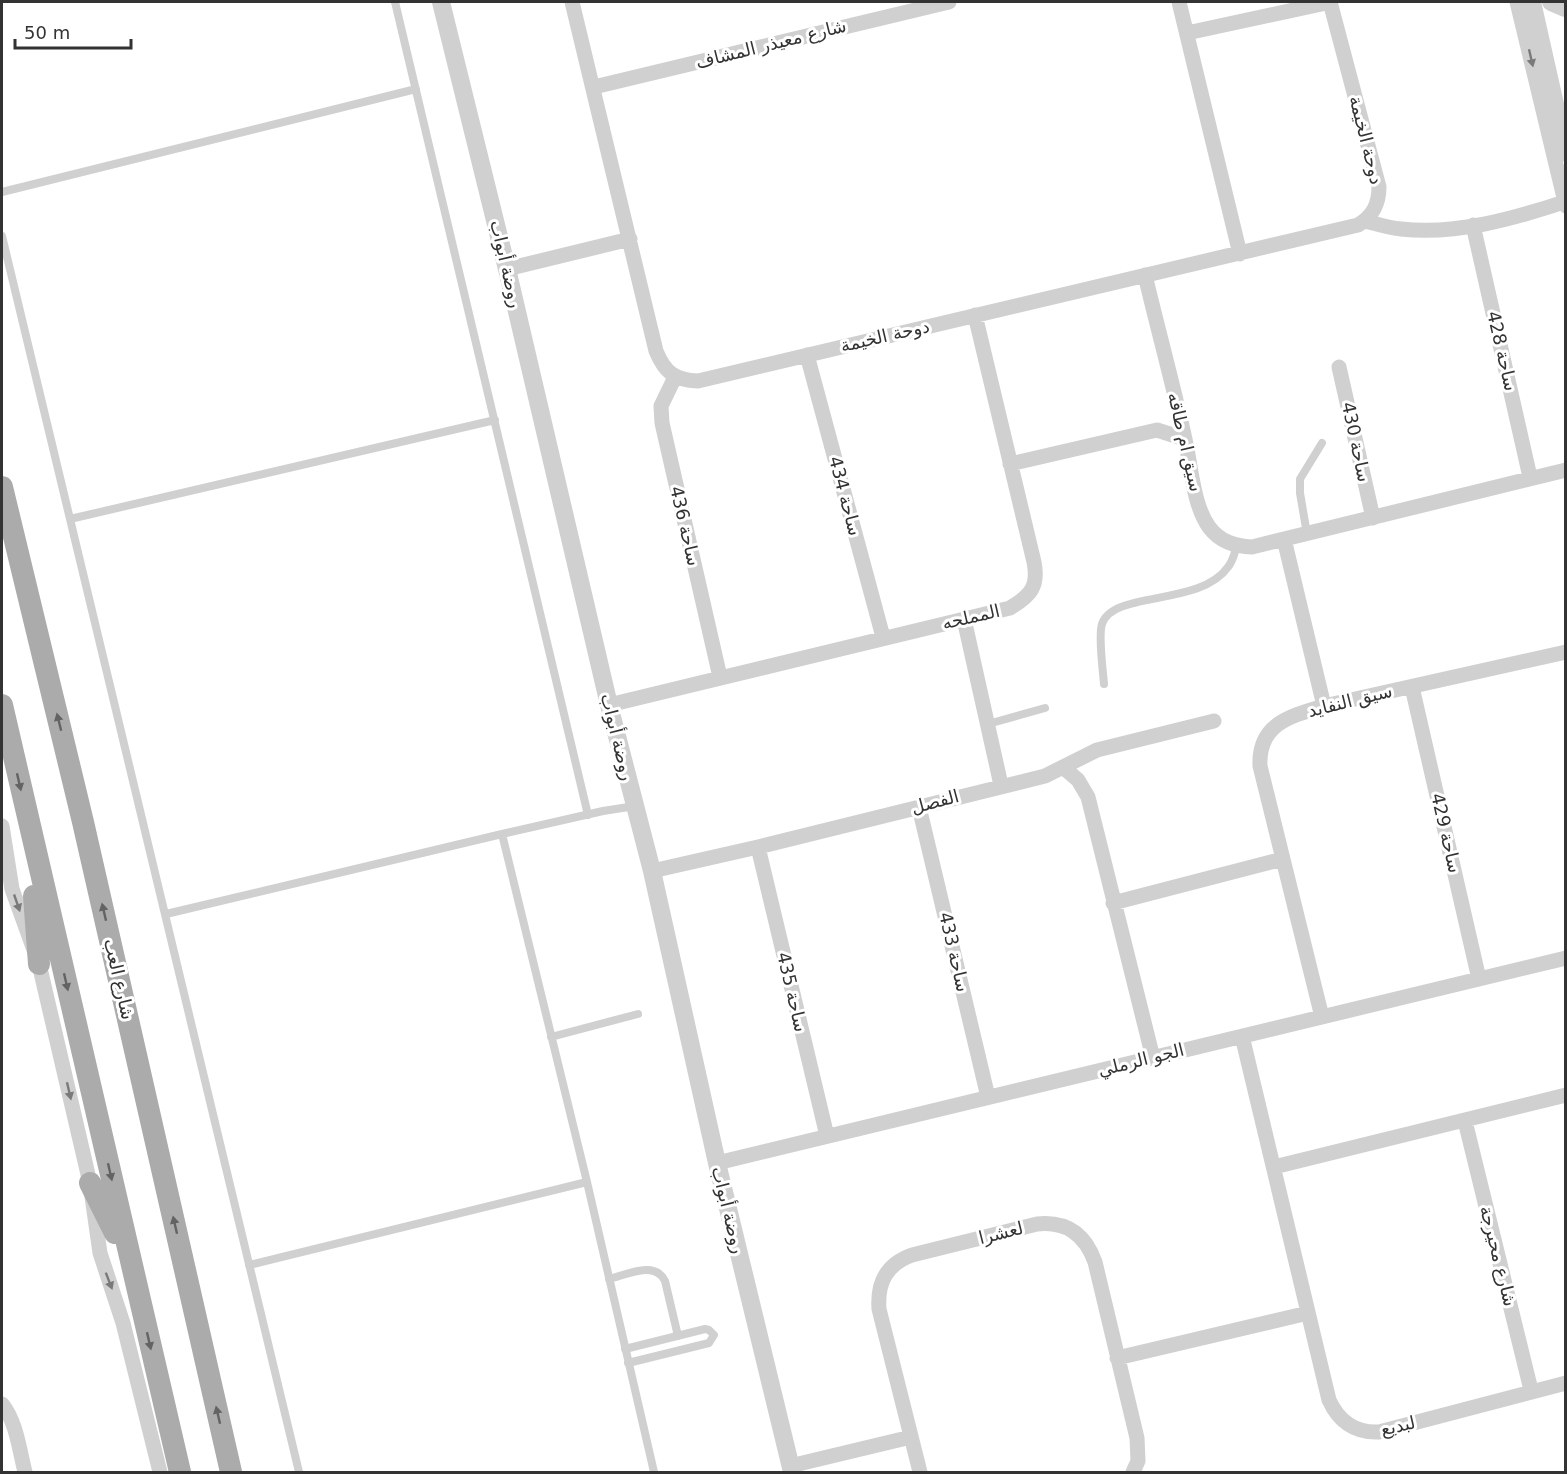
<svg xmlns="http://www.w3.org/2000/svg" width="1567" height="1474" viewBox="0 0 1567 1474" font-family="'DejaVu Sans',Vazirmatn,sans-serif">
  <rect width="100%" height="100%" fill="#fff"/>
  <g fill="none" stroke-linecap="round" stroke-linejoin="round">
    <path stroke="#d0d0d0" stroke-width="8" d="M395,2L588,815
      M2,192L416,89
      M2,236L299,1472
      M70,519L495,420
      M1307,534L1300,493V479L1322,443
      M1104,684C1103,670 1098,636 1102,624C1113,590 1200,607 1228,567C1233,561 1234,554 1237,546
      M988,724L1045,708
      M502,834L587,1182L654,1472
      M166,914L502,834L603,811L635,806
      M551,1037L638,1014
      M249,1265L587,1182
      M609,1279C626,1275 655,1260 665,1281L678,1336
      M625,1349L705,1329L709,1330L714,1335L709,1343L628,1363"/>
    <path stroke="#d0d0d0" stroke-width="15" d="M572,2L656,351C665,373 675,380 698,381L1358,225C1373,216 1379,204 1379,187L1330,2
      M1179,2L1240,254
      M1517,2L1566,206
      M1187,33L1331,2
      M594,87L949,2
      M1365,221C1377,224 1389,228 1401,229C1456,235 1513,219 1564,202
      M1473,225L1530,477
      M507,269L630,239
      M1145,275C1158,330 1173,384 1185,439C1191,465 1193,505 1209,527C1220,542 1235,546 1252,547L1566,470
      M807,355L883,637
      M1339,367L1373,518
      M675,377L661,406L662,423L720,677
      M1010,464L1157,430L1185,439
      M1284,539L1324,706
      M964,619L1001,785
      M1412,687L1479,979
      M609,705L1010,608C1030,596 1039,587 1034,562L975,315
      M1064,768L1078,780L1088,797L1153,1058
      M919,807L988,1097
      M2,826L12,889L39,964L90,1183L100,1253L123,1323L160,1472
      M758,847L827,1136
      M652,871L758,847L1045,776L1097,750L1214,721
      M1113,903L1283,859
      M1322,1017L1260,766C1258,724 1290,716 1324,706L1566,652
      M1242,1036L1329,1400C1339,1422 1356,1433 1379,1432L1566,1383
      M1465,1121L1531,1390
      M717,1163L1566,958
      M1274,1167L1566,1095
      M1117,1358L1308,1313
      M2,1404C17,1423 19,1449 25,1472
      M790,1466L911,1437
      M920,1472L879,1309C877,1282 887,1264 912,1255L1037,1224C1066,1221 1085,1234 1095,1262L1137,1438L1138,1461L1133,1472"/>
    <path stroke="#d0d0d0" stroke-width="18" d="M441,2L507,269L609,705L652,871L717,1163L792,1472
      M1532,2L1566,153
      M1551,2L1565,8"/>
    <path stroke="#ababab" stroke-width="22" d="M2,487L83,822L231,1472
      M2,705L180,1472
      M34,896L39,964
      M90,1183L115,1233"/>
  </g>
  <defs><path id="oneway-solid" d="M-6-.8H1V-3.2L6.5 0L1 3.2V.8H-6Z" transform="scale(1.5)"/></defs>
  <g fill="#7a7a7a">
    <use href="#oneway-solid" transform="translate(1531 58) rotate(77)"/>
    <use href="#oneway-solid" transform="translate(17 903) rotate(71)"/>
    <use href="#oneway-solid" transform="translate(69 1091) rotate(77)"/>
    <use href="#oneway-solid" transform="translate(109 1281) rotate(69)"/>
  </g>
  <g fill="#636363">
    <use href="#oneway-solid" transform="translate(59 722) rotate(-104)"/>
    <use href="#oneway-solid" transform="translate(19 782) rotate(77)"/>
    <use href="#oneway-solid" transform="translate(104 912) rotate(-103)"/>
    <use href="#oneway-solid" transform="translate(66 982) rotate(77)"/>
    <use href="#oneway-solid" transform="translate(110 1172) rotate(77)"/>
    <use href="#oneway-solid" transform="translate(175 1225) rotate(-103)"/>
    <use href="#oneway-solid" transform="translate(149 1341) rotate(77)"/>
    <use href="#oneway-solid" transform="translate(218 1415) rotate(-103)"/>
  </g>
  <g text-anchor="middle" stroke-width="6" stroke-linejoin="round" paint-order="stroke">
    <g font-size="18" fill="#333" stroke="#fff">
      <text transform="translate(771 44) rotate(-14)" y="6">شارع معيذر المشاف</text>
      <text transform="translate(1366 140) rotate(76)" y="6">دوحة الخيمة</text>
      <text transform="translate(506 264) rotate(77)" y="6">روضة أبواب</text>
      <text transform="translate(885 336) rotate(-13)" y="6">دوحة الخيمة</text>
      <text transform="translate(1502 351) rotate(77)" y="6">ساحة 428</text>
      <text transform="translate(1185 442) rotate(77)" y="6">سيق ام طاقه</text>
      <text transform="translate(1356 442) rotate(78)" y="6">ساحة 430</text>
      <text transform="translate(845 496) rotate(75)" y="6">ساحة 434</text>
      <text transform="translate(685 526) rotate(77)" y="6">ساحة 436</text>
      <text transform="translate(971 617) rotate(-13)" y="6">المملحه</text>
      <text transform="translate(1350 701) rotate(-14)" y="6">سيق النفايد</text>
      <text transform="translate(617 737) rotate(76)" y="6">روضة أبواب</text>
      <text transform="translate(935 802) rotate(-15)" y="6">الفصل</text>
      <text transform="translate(1446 833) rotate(77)" y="6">ساحة 429</text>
      <text transform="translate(954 952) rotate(77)" y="6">ساحة 433</text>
      <text transform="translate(119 979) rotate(77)" y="6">شارع العب</text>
      <text transform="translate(792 992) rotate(77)" y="6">ساحة 435</text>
      <text transform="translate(1141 1060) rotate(-14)" y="6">الجو الرملي</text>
      <text transform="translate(728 1210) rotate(76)" y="6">روضة أبواب</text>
      <text transform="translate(1001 1233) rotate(-14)" y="6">لعشرا</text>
      <text transform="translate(1498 1256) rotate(76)" y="6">شارع محيرجة</text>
      <text transform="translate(1398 1426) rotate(-13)" y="6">لبديع</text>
    </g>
  </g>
  <rect width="1567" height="1474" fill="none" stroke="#333333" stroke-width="6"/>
  <path d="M15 39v9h116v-9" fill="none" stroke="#333333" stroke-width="3"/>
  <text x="24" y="39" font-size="18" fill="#333333" stroke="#ffffff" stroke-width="4.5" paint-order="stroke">50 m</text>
</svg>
